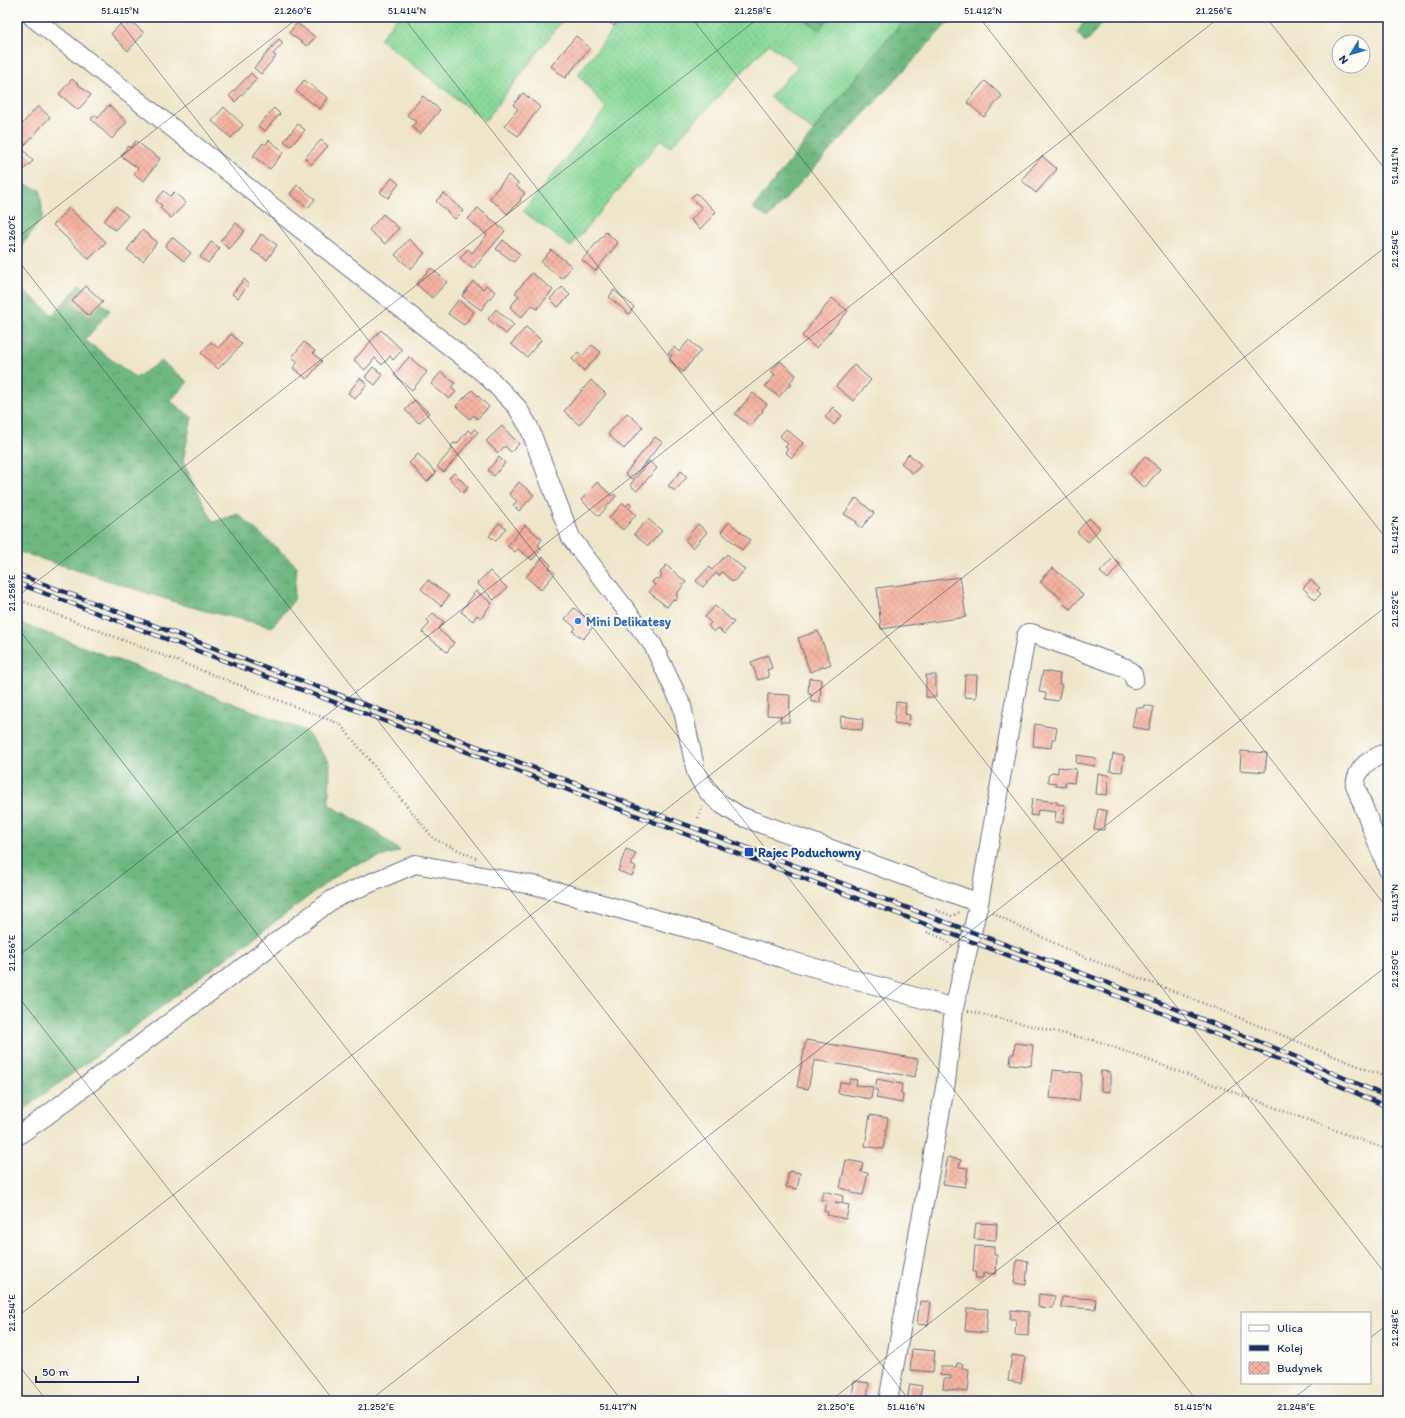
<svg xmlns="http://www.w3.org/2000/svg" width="1405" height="1418" viewBox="0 0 1405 1418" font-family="Itim,sans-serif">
  <defs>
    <pattern id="grass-dots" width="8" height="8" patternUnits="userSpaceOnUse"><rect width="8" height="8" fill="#89d897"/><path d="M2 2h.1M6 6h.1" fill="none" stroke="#76ba85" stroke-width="1.8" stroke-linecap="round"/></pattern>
    <pattern id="forest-crowns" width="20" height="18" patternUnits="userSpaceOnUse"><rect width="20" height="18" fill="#6eb880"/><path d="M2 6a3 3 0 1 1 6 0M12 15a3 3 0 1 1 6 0" fill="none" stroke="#5a966c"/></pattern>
    <pattern id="building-cross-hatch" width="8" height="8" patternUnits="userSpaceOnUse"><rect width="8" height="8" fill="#f5b19e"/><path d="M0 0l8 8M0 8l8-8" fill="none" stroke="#d1998a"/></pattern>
  </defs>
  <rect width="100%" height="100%" fill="#fdfcf7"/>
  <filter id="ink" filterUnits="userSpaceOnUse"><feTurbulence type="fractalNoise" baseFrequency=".025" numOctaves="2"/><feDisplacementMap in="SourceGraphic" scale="8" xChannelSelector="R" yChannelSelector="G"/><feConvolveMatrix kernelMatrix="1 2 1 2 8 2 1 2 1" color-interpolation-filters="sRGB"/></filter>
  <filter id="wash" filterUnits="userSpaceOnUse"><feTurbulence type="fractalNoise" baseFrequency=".012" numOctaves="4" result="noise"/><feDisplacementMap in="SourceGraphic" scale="16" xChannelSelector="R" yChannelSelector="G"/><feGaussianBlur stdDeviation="0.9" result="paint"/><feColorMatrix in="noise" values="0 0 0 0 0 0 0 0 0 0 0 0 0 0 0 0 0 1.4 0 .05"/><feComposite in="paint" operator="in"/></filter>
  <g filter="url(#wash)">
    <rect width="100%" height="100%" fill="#efe6c9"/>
    <path fill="url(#grass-dots)" stroke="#52847a" d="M397,17H565L485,121L380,39Z
      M623,17H802L819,30L830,17H907L874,55L813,131L770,97L798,66L769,44L670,147L661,139L571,247L523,211L606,109L578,74Z"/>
    <path fill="url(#forest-crowns)" stroke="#44746f" d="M802,17H830L819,30Z
      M907,17H953L768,218L753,208L874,55Z
      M1087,17H1106L1086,43L1077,33Z
      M17,182L40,190L43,217L17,252Z
      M17,284L52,315L80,285L110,310L85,340L136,378L161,361L188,382L170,401L192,417L183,461L213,522L238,514L297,566L294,600L272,627L194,608L17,551Z
      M17,622L306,731L330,763L329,805L371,828L400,851L348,867L17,1115Z"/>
    <g id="blocks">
      <path fill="url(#building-cross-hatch)" d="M127,17L144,33L128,51L111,34Z
        M603,17H621L614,26Z
        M297,23L315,37L307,46L289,33Z
        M576,36L590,48L565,78L551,66Z
        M279,39L283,43L273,54L276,56L261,74L254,68Z
        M251,73L257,79L235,102L229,96Z
        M72,79L91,95L78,110L59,94Z
        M304,80L328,98L320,109L296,91Z
        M985,81L1002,96L984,117L967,102Z
        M523,93L540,107L518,136L504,126L518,109L513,105Z
        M423,96L440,110L420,134L412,127L416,122L407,115Z
        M109,105L127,122L112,139L91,119L95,115L98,118Z
        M38,106L50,117L24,146L17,140V130Z
        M224,107L243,125L231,138L212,121Z
        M274,108L280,114L265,131L258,126Z
        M298,124L305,130L291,146L284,141Z
        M269,140L284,152L270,169L253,156L263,143L265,145Z
        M321,140L328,146L311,165L305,158Z
        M136,141L160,159L144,181L134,174L138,168L121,156L128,146L130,148Z
        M17,142L33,161L23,170L17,163Z
        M1042,156L1057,169L1036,193L1021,180Z
        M508,175L519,184L516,186L525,193L520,199L521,200L507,214L499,206L489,199Z
        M392,178L399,184L388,198L380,192Z
        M297,185L315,199L308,208L290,194Z
        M164,191L170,196L174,192L186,203L171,218L160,208L162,206L156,200Z
        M444,193L463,211L455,219L436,201Z
        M696,193L716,212L700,229L691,220L702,208L691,198Z
        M116,206L128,216L115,230L104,221Z
        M69,208L106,242L89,259L53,225Z
        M478,208L505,231L473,269L460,258L468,249L472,253L487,235L468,219Z
        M383,214L399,228L385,244L369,230Z
        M236,223L245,231L229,249L220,241Z
        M142,230L157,242L143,261L127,250Z
        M606,232L618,243L595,271L582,260Z
        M261,234L277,245L267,260L251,250Z
        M172,237L191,253L184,261L165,246Z
        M409,239L425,253L411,269L395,255Z
        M503,240L520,254L514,262L496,249Z
        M211,242L220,248L208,263L200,257Z
        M551,250L572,266L562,279L541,262Z
        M431,268L447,282L432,298L416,284Z
        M532,273L553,290L537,309L532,305L521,318L510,307L519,296L515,293Z
        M244,279L249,284L238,298L232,294Z
        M473,281L483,289L486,285L495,292L481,310L462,296Z
        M86,286L103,302L89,316L72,301Z
        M562,287L570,295L558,307L550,299Z
        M614,290L634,307L629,314L609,297Z
        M832,298L848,311L816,348L802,336Z
        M458,300L474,312L464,325L448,314Z
        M496,309L514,325L506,334L488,319Z
        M526,327L541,340L527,357L511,344Z
        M381,330L402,350L393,360L390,356L382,365L375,358L365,370L354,360Z
        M231,334L242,344L218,369L201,353L211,342L218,348Z
        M689,340L701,350L683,372L669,360L672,356L668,354L674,347L679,352Z
        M304,342L315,351L313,353L322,361L307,379L293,368L298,362L292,357Z
        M592,345L601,352L584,371L572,359L578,352L582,356Z
        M409,357L427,372L412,390L394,375Z
        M780,361L796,375L790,382L792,384L790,387L788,386L779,397L765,386L775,375L771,371Z
        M854,365L871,380L853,401L836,386Z
        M373,367L383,375L375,385L365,377Z
        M441,372L455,383L451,388L456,392L449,399L431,384Z
        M360,378L367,384L355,399L348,393Z
        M591,380L606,394L579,425L564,411Z
        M472,390L489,407L477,419L474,415L470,419L456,406Z
        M753,393L767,404L762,410L763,411L750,426L735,414Z
        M415,400L429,413L419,423L405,410Z
        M833,407L842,416L834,425L825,417Z
        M627,413L643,427L624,449L608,434Z
        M502,426L519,444L511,452L505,446L498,453L486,441Z
        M474,429L478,432L444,472L437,467L453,448L451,446L454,443L457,444L468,430L471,433Z
        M786,429L803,443L792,458L785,452L788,449L785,447L788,444L780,436Z
        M655,437L662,442L632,479L625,474Z
        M418,454L436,473L427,482L409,463Z
        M909,454L921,465L913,474L901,463Z
        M1145,456L1160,469L1144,488L1130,474Z
        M499,457L505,463L494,476L488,470Z
        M649,461L657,468L637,491L630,485Z
        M681,471L687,477L675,491L668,486Z
        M454,473L468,487L463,493L449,478Z
        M519,482L534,495L519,511L513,505L517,501L509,494Z
        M597,482L612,496L614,494L616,496L599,516L581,500Z
        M856,498L874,513L861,528L856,524L857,522L844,514Z
        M623,503L626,506L629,503L632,505L629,508L636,515L623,530L609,518Z
        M1089,518L1100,528L1088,542L1077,532Z
        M648,519L662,531L648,546L634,534Z
        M729,522L750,540L742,550L721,532Z
        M499,523L506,528L496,541L489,536Z
        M698,524L707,532L693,548L685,540Z
        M525,525L542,539L538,545L542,549L532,560L518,549L515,552L507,546Z
        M727,554L745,570L733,582L722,572L719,576L716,573L703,587L696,581L709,567L712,570Z
        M543,557L551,565L549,568L555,573L541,590L526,577Z
        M1113,558L1120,564L1108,579L1100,572Z
        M666,565L686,582L676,595L678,597L675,601L673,599L667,607L649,592L655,585L652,582L656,578L658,580L662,576L660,573Z
        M1053,568L1079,590V591L1083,595L1070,609L1062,603L1064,601L1056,594L1040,582L1044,578L1043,577Z
        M490,571L507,588L494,600L477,583Z
        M960,577L966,617L881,629L877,588Z
        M428,580L449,596L441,606L421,589Z
        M1311,580L1320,588L1317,590L1321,594L1315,600L1303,588Z
        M476,591L492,603L481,618L477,615L473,621L461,612Z
        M715,606L734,622L724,634L718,628L714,632L708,626L711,623L705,617Z
        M574,608L585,617L587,614L597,622L583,639L573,631L576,628L565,619Z
        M433,613L444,622L438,629L454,643L447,652L422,632L430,623L427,620Z
        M818,631L831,664L810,672L798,638Z
        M768,655L772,668L767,670L769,677L758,680L751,662Z
        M1043,671L1060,674L1059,684L1062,685L1058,701L1045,699L1046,693L1039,692Z
        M926,675H936V697H926Z
        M965,675H977L976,698L964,697Z
        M809,678L821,679L820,702H811V694H808Z
        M768,694L790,695L789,722H780L781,716L767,715Z
        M896,702L906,703L905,714L910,715L909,725L894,723Z
        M1144,705L1154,707L1149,730L1132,727L1136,707L1143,708Z
        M841,716L863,719L862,730L840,727Z
        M1035,724L1057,728L1055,739H1052L1051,748L1033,746Z
        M1241,751L1267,753L1265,772L1240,770Z
        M1113,754L1124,756L1122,772L1110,771Z
        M1077,755L1096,758L1095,766L1076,763Z
        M1058,767L1076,769L1074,783L1065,782V787L1056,786V783L1048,782V776L1053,772L1058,773Z
        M1098,774L1109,775L1107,795L1096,794Z
        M1032,799L1057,802V804L1065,805L1063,823L1055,822L1056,812L1038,810L1037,816L1030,815Z
        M1098,809L1107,811L1104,830L1094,829Z
        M626,849L636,853L631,865L636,867L632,876L618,871Z
        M806,1040L918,1059L915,1077L819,1061H814L808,1089L797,1087Z
        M1015,1043L1033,1045L1031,1066L1010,1064L1011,1054H1014Z
        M1053,1070L1082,1073L1079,1101L1050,1098Z
        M1101,1071L1110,1072V1092L1101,1091Z
        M850,1079L857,1080L856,1085L873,1087L871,1099L838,1093L840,1082L849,1083Z
        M877,1079L902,1084L901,1093L903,1094L902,1103L876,1098L878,1091L875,1090Z
        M870,1115L888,1118L883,1149L865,1146Z
        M948,1157L961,1160L959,1167L968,1168L965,1187L943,1184Z
        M846,1160L863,1163L861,1172L868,1173L863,1195L851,1193V1191L840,1188Z
        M789,1171L800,1173L797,1189L786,1187Z
        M823,1191L843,1196L842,1203L835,1202L849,1205L846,1219L827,1215L828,1212L824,1211L826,1201L821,1200Z
        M976,1223L997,1224L996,1240L974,1239Z
        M975,1246L994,1247V1255H997L996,1274L983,1273V1278H975L976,1272H973Z
        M1017,1260L1028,1261L1026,1285L1014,1283Z
        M1039,1294L1055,1296L1053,1308L1038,1307Z
        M1062,1297L1096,1299L1095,1309L1061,1307Z
        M920,1301L931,1302L928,1325L917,1324Z
        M967,1308L988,1309L986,1333L965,1331Z
        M1011,1310L1029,1312L1028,1336L1015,1335L1016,1319H1010Z
        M912,1349L935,1351L933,1372L910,1370Z
        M1012,1355L1025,1357L1021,1383L1008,1381Z
        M957,1363L963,1364L962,1368L969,1369L968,1381L969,1382L968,1392L943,1389L944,1379H951V1376L940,1375L941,1367H956Z
        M854,1381L869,1383L867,1400L852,1398Z
        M910,1384L922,1386L919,1401H907Z"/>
    </g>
  </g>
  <g filter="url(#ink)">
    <use href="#blocks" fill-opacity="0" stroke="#656f83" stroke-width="1"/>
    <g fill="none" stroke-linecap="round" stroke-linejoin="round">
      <defs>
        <path id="minor" d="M32,17L487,376L517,407L529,427L571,538L653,645L682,706L696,772L702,783L709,793L721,804L740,816L979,903
          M1388,752C1370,759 1358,765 1355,785L1388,870
          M17,1136L46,1116L333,899L415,864L538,886L712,935L781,958L954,1008
          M888,1401L946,1082L954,1008L979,903L1026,636L1028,633H1031L1126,668L1133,674L1134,679"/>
      </defs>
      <use href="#minor" stroke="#656f83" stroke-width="20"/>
      <path stroke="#656f83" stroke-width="2.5" stroke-dasharray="1 3" stroke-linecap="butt" d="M17,599L340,724L434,839L478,859
        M698,818L702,806
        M936,910L952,916L960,912
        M993,912L1007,921L1084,957L1173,991L1388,1078
        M927,932L944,939L953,947
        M968,1011L1100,1042L1388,1150"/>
      <use href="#minor" stroke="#fff" stroke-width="18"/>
      <defs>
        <path id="rail" d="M17,574L1156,1001L1280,1050L1388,1097
          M17,583L1154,1010L1278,1059L1388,1107"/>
      </defs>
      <use href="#rail" stroke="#1b2f5e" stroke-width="4.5"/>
      <use href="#rail" stroke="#fdfcf7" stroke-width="3" stroke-dasharray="9" stroke-linecap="butt"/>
    </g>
  </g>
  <path fill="none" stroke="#1b2f5e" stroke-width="1" stroke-opacity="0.45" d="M116,17L1197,1401M403,17L1388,1277M691,17L1388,909M979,17L1388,541M1266,17L1388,173M17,238L299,17M17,259L910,1401M17,597L760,17M17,627L622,1401M17,957L1220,17M17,995L334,1401M17,1317L1388,245M1370,1338L1388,1324M17,1363L47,1401M369,1401L1388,605M830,1401L1388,965M1290,1401L1313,1383"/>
  <circle fill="#3f7fe0" stroke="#fdfcf7" stroke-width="1.5" cx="578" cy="621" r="4"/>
  <rect fill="#1a4fb4" stroke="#fdfcf7" stroke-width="1.5" x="744" y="847" width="10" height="10" rx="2"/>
  <g text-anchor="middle" stroke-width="4" stroke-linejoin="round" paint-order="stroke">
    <g font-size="13" font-weight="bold" fill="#366cbe" stroke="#fdfcf7" text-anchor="start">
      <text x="586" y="626">Mini Delikatesy</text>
    </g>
    <g font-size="13" font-weight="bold" fill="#164399" stroke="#fdfcf7" text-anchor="start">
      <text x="758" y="857">Rajec Poduchowny</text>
    </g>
  </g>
  <rect width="1405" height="1418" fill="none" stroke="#fdfcf7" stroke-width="44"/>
  <rect x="1241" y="1312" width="130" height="72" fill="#fdfcf7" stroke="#a3aaba"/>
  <rect x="1249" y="1325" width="20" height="6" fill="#ffffff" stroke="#a3aaba"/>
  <text x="1277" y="1332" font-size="12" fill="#1b2f5e">Ulica</text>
  <rect x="1249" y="1345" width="20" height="6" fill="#1b2f5e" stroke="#a3aaba"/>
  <text x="1277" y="1352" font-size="12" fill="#1b2f5e">Kolej</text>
  <rect x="1249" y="1362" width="20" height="12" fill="url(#building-cross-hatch)" stroke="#a3aaba"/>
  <text x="1277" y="1372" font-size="12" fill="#1b2f5e">Budynek</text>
  <g transform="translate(1351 54) rotate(232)"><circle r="19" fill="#fdfcf7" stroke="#a3aaba"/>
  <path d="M0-3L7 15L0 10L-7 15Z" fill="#1f6fb2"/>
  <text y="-6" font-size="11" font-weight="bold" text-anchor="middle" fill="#1b2f5e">N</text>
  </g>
  <path d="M36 1376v6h102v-6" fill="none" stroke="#1b2f5e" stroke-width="2"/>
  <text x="42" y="1376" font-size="12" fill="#1b2f5e" stroke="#fdfcf7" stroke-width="3" paint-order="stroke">50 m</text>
  <rect x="22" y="22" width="1361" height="1374" fill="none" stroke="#1b2f5e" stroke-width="1.5"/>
  <g font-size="10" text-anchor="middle" fill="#1b2f5e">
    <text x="120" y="14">51.415°N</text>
    <text x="293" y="14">21.260°E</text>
    <text x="407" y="14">51.414°N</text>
    <text x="753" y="14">21.258°E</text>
    <text x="983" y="14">51.412°N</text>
    <text x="1214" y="14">21.256°E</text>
    <text transform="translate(1394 166) rotate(-90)" y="4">51.411°N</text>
    <text transform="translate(11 234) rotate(-90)" y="4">21.260°E</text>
    <text transform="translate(1394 249) rotate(-90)" y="4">21.254°E</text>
    <text transform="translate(1394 535) rotate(-90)" y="4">51.412°N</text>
    <text transform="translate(11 593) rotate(-90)" y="4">21.258°E</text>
    <text transform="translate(1394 609) rotate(-90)" y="4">21.252°E</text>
    <text transform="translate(1394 903) rotate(-90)" y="4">51.413°N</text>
    <text transform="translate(11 953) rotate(-90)" y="4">21.256°E</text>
    <text transform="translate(1394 969) rotate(-90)" y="4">21.250°E</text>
    <text transform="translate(11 1313) rotate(-90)" y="4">21.254°E</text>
    <text transform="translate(1394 1328) rotate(-90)" y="4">21.248°E</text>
    <text x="376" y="1410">21.252°E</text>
    <text x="618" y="1410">51.417°N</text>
    <text x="836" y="1410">21.250°E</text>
    <text x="906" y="1410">51.416°N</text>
    <text x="1193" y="1410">51.415°N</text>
    <text x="1296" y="1410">21.248°E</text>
  </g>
</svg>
